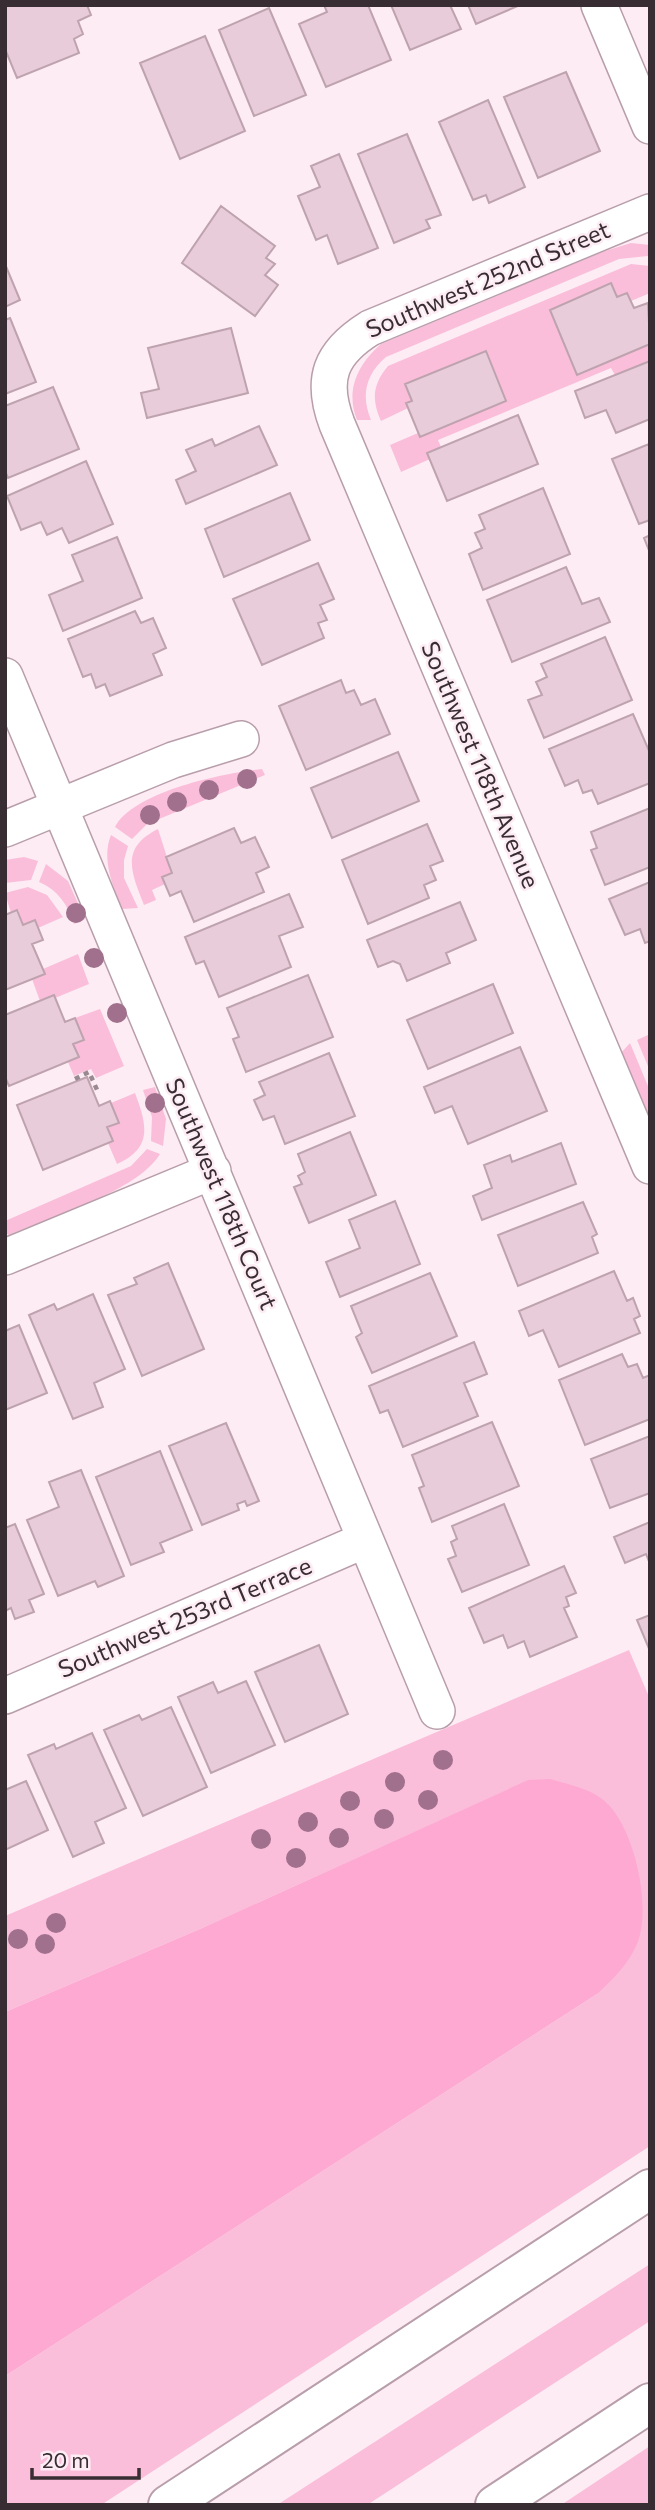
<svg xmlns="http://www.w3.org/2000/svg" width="655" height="2510" viewBox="0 0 655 2510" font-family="Commissioner,sans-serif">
  <rect width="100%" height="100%" fill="#fdecf4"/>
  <path fill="#fabeda" d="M631,243L650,245L648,256L619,259L386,357C365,375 361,396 371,420H357C345,390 358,364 381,344L605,251Z
    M631,264L650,266V293L631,301L627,293L617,297L611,284L550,310L577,374L650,344V361L615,375L611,368L438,440L441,447L428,453L430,459L401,472L390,445L418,433L420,437L506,401L486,352L406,384L412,401L406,403L408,408L381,421C371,399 373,384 388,366Z
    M262,769L265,775L147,824L132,839L115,827C134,791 224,773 262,769Z
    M158,829L172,873L163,877L165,884L152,890L156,900L144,905C131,872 120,848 158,829Z
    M111,835L128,846L124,860V878L138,908L122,909C113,886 101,860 111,835Z
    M24,857L38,861L31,880L5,883V860Z
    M46,864L68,881L85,919L74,924C68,905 58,890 39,882Z
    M28,887L47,895L63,917L38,928L35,920L23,925L18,910L11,913L5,893Z
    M78,954L89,984L55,998L40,1001L32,979L44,974L43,969Z
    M100,1009L124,1066L96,1078L91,1069L74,1076L68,1062L78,1057L73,1044L84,1040L75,1018Z
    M650,1034V1071L637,1040Z
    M630,1043L650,1091V1124L620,1054Z
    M155,1087L166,1119L163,1146L151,1141L152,1117L143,1090Z
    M135,1093C147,1125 153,1148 117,1164L108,1143L113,1141L108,1127L119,1122L111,1103Z
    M147,1149L160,1154C138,1191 50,1217 9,1235L5,1233V1221L131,1166Z
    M629,1650L650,1699V2146L101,2505H5V2376L597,1994L608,1804C582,1788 560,1779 529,1780L200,1929L5,2012V1916Z
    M650,2264V2321L367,2505H277Z
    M650,2446V2505H561L567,2501Z"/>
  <path fill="#fda9d1" d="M550,1779C570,1785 594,1789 609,1805C635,1833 652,1908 637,1944C628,1965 613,1979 597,1994L5,2376V2012L200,1929L528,1780Z"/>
  <path fill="#e8ccd9" stroke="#bea3af" stroke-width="2" d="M9,5H87L91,15L78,21L83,34L74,39L79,53L17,78L5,49V7Z
    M324,5H368L391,60L326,87L299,24L327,12Z
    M391,5H450L461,29L410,50Z
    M468,5H520L476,24Z
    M269,8L306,95L254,116L219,30Z
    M205,36L245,131L180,159L140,63Z
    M566,72L600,151L538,178L504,97Z
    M488,100L525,187L489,203L486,195L473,200L439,122Z
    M407,134L441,215L426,220L430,228L394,243L358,154Z
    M339,154L378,248L338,264L327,235L316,240L298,196L320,187L311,166Z
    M221,206L275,246L266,258L275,264L265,275L278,285L255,316L182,263Z
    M5,264L20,300L5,307Z
    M611,283L617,297L627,293L634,308L648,303L650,344L577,375L550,310Z
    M10,318L36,382L5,394V320Z
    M231,328L248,393L147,418L141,393L159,389L148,348Z
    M486,351L506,401L420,437L406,403L412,401L405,384Z
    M650,361V419L616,433L606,410L585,418L575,391Z
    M53,387L79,449L8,478L5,471V406Z
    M518,415L538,464L447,501L427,453Z
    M259,426L277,465L186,504L176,480L196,471L186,450L212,439L215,446Z
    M649,444L650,520L639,524L612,459Z
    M86,461L113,524L69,543L62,528L47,535L41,522L21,530L7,496Z
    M543,488L570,554L483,590L469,554L482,548L475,533L485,529L479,515Z
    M290,493L310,540L224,577L205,529Z
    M650,535V553L644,538Z
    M117,537L142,598L63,631L49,595L83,581L72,555Z
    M318,563L334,599L320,605L327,620L318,623L324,638L262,665L233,599Z
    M566,567L582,604L599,598L610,622L512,662L487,600Z
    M135,611L141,623L153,618L166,648L153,654L162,675L110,696L105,684L96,688L91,674L83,677L68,639Z
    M605,637L632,700L544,738L528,700L542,695L536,682L547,677L541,664Z
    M341,680L346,693L354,690L361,705L375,699L390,734L306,770L279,706Z
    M633,714L650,753V783L598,804L592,790L583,793L578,780L565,786L549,749Z
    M398,752L419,801L332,838L311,788Z
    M650,808V867L605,885L591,850L597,848L591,832Z
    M427,824L443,861L430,866L436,880L424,885L429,898L368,924L342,860Z
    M234,828L241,843L255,837L269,867L256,873L264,892L194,922L181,891L170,896L162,877L172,873L166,857Z
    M650,882V941L645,943L640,929L625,935L609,899Z
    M289,894L303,927L279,936L291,967L219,997L204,961L196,964L185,937Z
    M460,902L476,940L446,953L450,963L407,981L400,964L393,961L378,967L367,940Z
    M17,910L23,925L35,920L43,940L32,944L45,974L5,990V915Z
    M308,975L333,1037L246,1072L233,1039L239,1037L227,1008Z
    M493,984L513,1033L428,1069L407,1020Z
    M54,995L65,1022L75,1018L84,1040L73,1044L79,1057L9,1086L5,1077V1015Z
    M520,1047L547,1111L468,1144L452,1106L435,1113L424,1087Z
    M329,1053L355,1116L285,1144L274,1116L263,1120L254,1100L265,1095L259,1082Z
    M87,1077L99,1106L110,1101L119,1123L107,1127L113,1141L43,1170L17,1105Z
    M350,1132L376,1195L309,1223L294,1187L302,1184L298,1176L305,1172L298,1154Z
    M561,1143L576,1184L482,1220L473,1196L492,1188L484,1165L510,1155L512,1162Z
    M395,1201L420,1264L340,1297L326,1262L360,1248L349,1220Z
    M583,1202L597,1234L592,1237L598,1253L518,1286L498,1235Z
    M168,1263L204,1349L142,1376L108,1295L137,1284L134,1278Z
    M614,1271L627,1301L633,1298L640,1316L634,1319L640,1333L559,1367L543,1330L529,1336L519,1311Z
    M430,1273L457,1336L372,1373L356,1337L362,1333L351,1306Z
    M93,1294L125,1369L94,1383L103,1407L73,1419L29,1315L54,1304L57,1310Z
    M19,1325L47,1393L5,1410V1331Z
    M474,1342L487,1374L464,1383L478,1416L403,1447L388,1410L380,1413L369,1386Z
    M622,1354L628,1367L637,1364L643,1378L650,1375V1419L585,1445L559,1380Z
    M492,1422L519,1486L432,1522L419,1488L424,1486L412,1455Z
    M226,1423L259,1501L247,1506L245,1501L237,1504L239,1510L202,1525L169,1446Z
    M650,1436V1493L610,1508L591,1459Z
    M160,1451L192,1530L160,1543L164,1552L131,1565L96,1477Z
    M81,1470L124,1576L98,1587L95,1581L58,1596L27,1520L59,1507L49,1482Z
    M504,1504L529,1565L462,1592L448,1559L456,1556L451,1542L457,1539L452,1526Z
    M650,1522V1564L646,1554L625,1563L614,1537Z
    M15,1524L44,1594L29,1600L34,1612L15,1619L11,1608L5,1611V1528Z
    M564,1566L576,1593L566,1597L569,1606L564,1608L577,1637L530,1657L524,1641L508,1648L503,1635L484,1643L469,1608Z
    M650,1615V1651L637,1620Z
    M319,1645L348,1714L285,1742L255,1672Z
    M246,1681L275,1745L211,1773L178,1697L213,1682L218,1693Z
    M171,1707L207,1787L143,1816L104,1730L139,1715L142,1720Z
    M92,1733L126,1808L95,1822L104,1843L73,1857L28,1755L54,1744L56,1749Z
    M26,1781L48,1830L5,1850V1790Z"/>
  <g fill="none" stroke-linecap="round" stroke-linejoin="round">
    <defs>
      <path id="minor" d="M599,5L650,126
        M650,212L370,328C330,353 320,379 337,424L650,1166
        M5,676L437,1711
        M5,829L173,760L241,739
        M5,1257L213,1171
        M5,1696L365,1540"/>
      <path id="highway" d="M168,2505L650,2189
        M495,2505L650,2403"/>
    </defs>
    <use href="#minor" stroke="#b89eaa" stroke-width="38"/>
    <use href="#highway" stroke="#b89eaa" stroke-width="42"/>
    <path stroke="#988a90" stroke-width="4.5" stroke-dasharray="5 5" stroke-linecap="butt" d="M75,1079L89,1072L98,1092"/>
    <use href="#minor" stroke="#fff" stroke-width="35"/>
    <use href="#highway" stroke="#fff" stroke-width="38"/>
  </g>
  <g fill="#a0708c">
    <circle cx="247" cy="779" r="10"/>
    <circle cx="209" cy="790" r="10"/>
    <circle cx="177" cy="802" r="10"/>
    <circle cx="150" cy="815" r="10"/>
    <circle cx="76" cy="913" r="10"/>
    <circle cx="94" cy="958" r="10"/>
    <circle cx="117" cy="1013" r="10"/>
    <circle cx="155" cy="1103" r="10"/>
    <circle cx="443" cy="1760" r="10"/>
    <circle cx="395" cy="1782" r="10"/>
    <circle cx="428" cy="1800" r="10"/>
    <circle cx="350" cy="1801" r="10"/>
    <circle cx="384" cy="1819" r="10"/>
    <circle cx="308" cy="1822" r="10"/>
    <circle cx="339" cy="1838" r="10"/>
    <circle cx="261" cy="1839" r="10"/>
    <circle cx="296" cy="1858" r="10"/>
    <circle cx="56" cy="1923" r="10"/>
    <circle cx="18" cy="1939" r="10"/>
    <circle cx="45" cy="1944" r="10"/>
  </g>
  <g text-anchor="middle" stroke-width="5" stroke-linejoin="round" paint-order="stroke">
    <g font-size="24" fill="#382d32" stroke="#fdecf4">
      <text transform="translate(488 280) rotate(-23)" y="8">Southwest 252nd Street</text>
      <text transform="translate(480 765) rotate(67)" y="8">Southwest 118th Avenue</text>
      <text transform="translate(221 1194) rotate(67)" y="8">Southwest 118th Court</text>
      <text transform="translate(185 1618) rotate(-23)" y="8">Southwest 253rd Terrace</text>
    </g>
  </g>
  <rect width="655" height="2510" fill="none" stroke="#382d32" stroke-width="14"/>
  <path d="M32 2468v10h107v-10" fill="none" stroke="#382d32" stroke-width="3.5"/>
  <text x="42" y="2468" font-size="21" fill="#382d32" stroke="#fdecf4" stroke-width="5" paint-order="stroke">20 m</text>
</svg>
